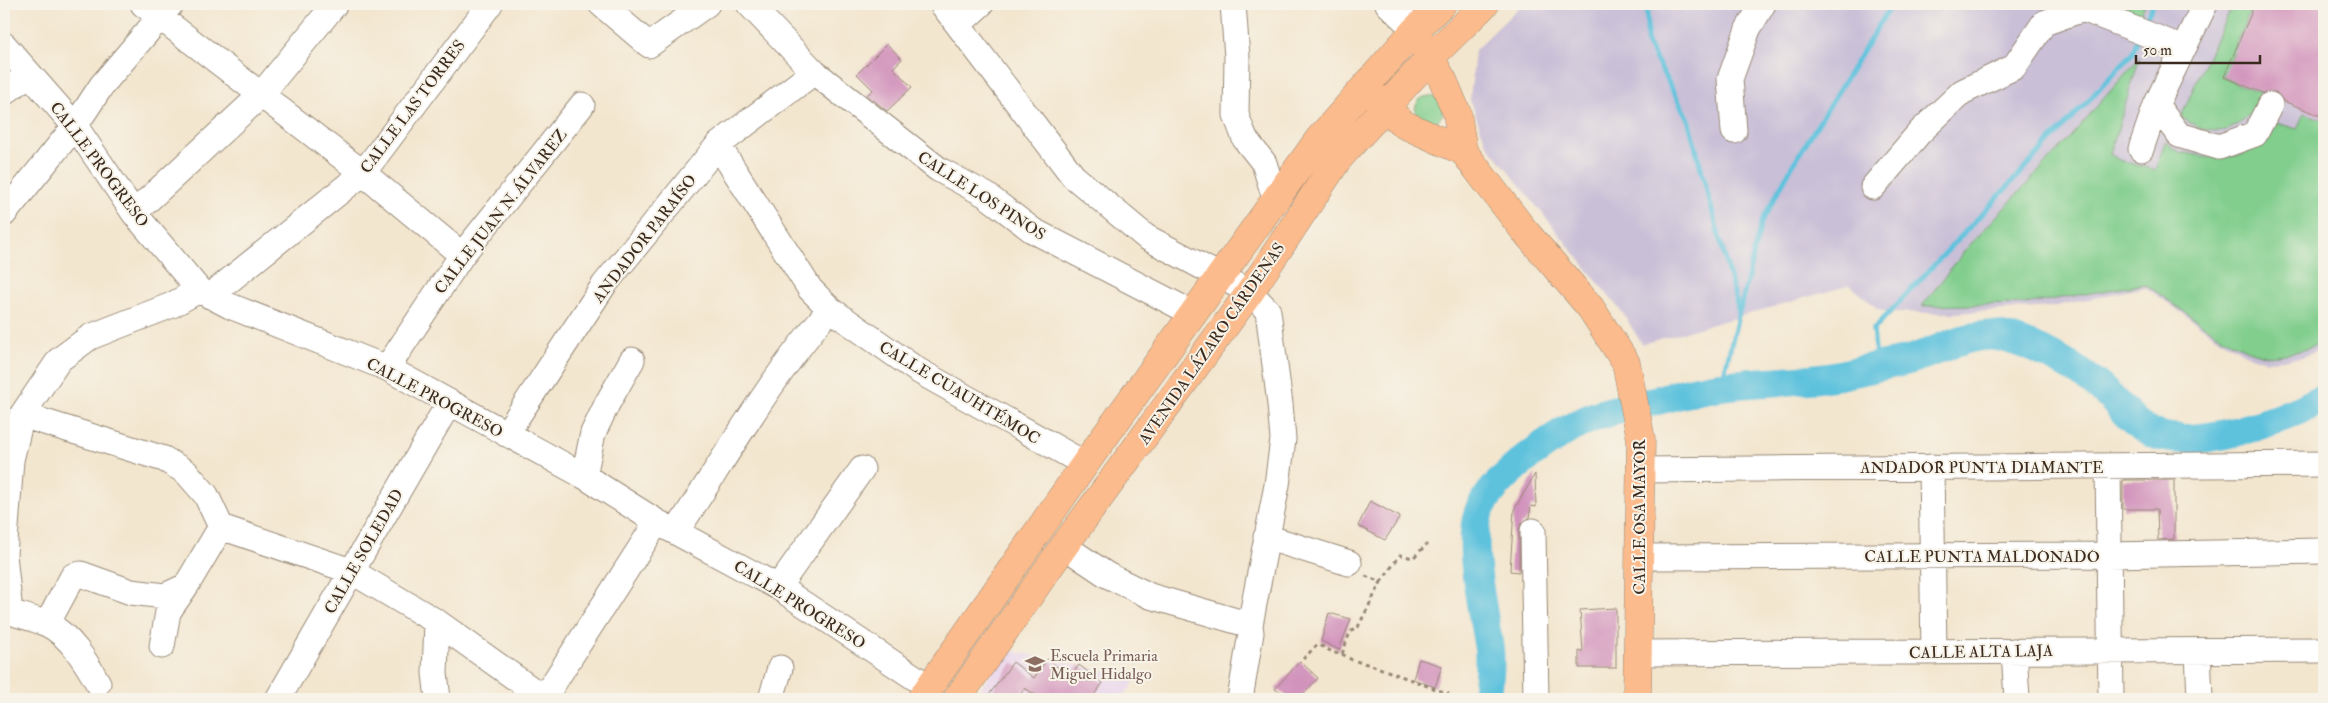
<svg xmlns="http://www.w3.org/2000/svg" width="2328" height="703" viewBox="0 0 2328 703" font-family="'IM FELL Double Pica',serif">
  <rect width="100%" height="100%" fill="#f7f3e8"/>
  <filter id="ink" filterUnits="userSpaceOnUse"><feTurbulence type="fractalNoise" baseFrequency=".02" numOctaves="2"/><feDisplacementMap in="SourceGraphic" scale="10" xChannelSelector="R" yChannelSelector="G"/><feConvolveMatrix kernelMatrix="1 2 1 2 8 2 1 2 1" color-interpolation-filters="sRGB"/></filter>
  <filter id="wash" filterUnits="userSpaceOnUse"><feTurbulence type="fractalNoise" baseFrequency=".0096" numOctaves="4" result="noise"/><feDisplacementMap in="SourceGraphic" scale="20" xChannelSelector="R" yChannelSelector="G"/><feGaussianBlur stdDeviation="1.12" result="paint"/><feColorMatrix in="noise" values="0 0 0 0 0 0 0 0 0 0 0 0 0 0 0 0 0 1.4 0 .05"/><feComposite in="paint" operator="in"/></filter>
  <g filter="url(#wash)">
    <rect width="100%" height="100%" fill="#f3e6cf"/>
    <path fill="#e8d2ee" d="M1008,650L1137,678L1122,699H973Z"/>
    <path fill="#c9bfd7" d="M1522,4H2324V349L2302,357L2282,360L2266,361L2245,354L2216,337L2145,287L2051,307L1954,313L1886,312L1878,309L1850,285L1642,344L1624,315L1486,143L1470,100L1475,50Z"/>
    <path fill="#81ce8d" stroke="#5e7c56" d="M2085,4H2145L2139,20Z
      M2233,4H2253L2222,77L2263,95C2243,131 2217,143 2181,117L2203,66Z
      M2140,57L2110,154L2119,160L2155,170L2165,142L2179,152L2216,158L2241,155L2267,141L2277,123L2297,129L2304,113L2324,120V343C2309,349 2276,359 2260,354C2225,345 2176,305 2145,284L2025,304L1922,306L1967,248L2064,144Z
      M1415 110a14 14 0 1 1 28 0a14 14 0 1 1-28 0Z"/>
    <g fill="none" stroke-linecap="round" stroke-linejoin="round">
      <path stroke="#5fc2dd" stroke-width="5" d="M1647,4V43L1688,119L1739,312L1721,386
        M2143,26L2153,4
        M1740,310L1761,223L1792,166L1892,4
        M1877,366L1873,330L2132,54L2138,39"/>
      <path stroke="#5fc2dd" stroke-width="30" d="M1487,699C1488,683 1491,665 1489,649C1484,614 1464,535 1482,505C1503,471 1558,431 1596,416C1610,411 1625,408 1639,405C1666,398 1694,389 1722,386C1759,381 1797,382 1834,376C1856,372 1878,366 1900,362C1933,356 1968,329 2002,337C2032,344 2074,366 2097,385C2116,400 2130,423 2152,433C2196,452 2283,420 2324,398"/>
    </g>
    <g id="blocks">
      <path fill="#d192bb" d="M2255,4H2324V117L2283,101L2276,92L2263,93L2224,77Z
        M887,44L902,59L893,68L912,87L887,111L867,95L873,90L857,74Z
        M1535,474L1536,507L1531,506L1529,518L1521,524L1519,531V572L1510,571L1514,510Z
        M2123,480H2174V539L2158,540L2157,509H2123Z
        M1370,501L1400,517L1385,540L1358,526Z
        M1616,608V668H1579V651H1583L1580,610Z
        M1329,613L1351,619L1339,650L1321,641Z
        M1047,659L1070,677L1079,665L1103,683L1091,699H1041L1025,688L1017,699H986L1013,662L1034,678Z
        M1419,659L1442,666L1435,687L1413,679Z
        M1300,661L1318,678L1299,699H1292L1275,689Z"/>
    </g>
  </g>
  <g filter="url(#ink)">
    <use href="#blocks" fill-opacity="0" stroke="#978876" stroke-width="1"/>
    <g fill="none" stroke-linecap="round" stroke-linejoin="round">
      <defs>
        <path id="minor" d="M143,4L363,173L462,255
          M601,4L649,45L707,4
          M749,4L814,72L938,169L986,195L1032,230L1194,314
          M942,4L1073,176L1146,237L1250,292L1268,311L1280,404L1283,439L1277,485L1250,625L1251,633L1240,699
          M1233,4L1237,57L1236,115L1245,139L1264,163L1275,198
          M1388,4L1415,30
          M959,24L981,4
          M4,45L75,126L134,213L199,290L230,306L387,368L584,476L657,522L778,587L929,687
          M4,93L29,74
          M2156,105L2179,135L2219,147L2255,134L2270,105
          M1734,131L1730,79L1748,29L1763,4
          M718,145L810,289L830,309L917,370L1085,464
          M2141,149L2156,105L2205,4
          M1873,187L1920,132L1962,92L2014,67L2044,23L2083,9L2183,48
          M134,213L260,96L335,4
          M4,214L75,126L102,85L171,4
          M210,296L363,173L490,4
          M387,368L462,255L582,105
          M22,415L164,459L186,472L206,495L221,527L351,571L437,622L545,699
          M506,434L604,285L718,145L814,72
          M2108,466L2111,699
          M1931,467L1934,652
          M1640,470L2324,464
          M584,476L593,433L608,402L632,360
          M1533,531L1536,699
          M676,532C726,457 771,377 830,309
          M1266,537L1349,563
          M1064,546L1107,575L1150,596L1250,625
          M1640,557L2109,555L2324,551
          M778,587L862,469
          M4,612H10C22,616 35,619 47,624C70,635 86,662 98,683
          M10,612L4,555L11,460L22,415L59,360L90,337L172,305L199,290
          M437,622L435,673L438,699
          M47,624L73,576L81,574L131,592L165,596L186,586L221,527
          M162,646L168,612L186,586
          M2014,651L2017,699
          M2198,651L2200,699
          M1638,653L2324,650
          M544,698L657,522
          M278,699L449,403
          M771,699L780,668"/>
        <path id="major" d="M1421,42L1443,80L1457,113L1463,151L1523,229L1590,307L1626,363L1641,439L1637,699
          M1374,96L1403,124L1463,151
          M921,699L1085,464L1319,139L1415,30L1442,4
          M957,699L1064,546L1250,292L1338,159L1430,58L1485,4"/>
      </defs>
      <use href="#minor" stroke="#978876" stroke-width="27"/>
      <use href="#major" stroke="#978876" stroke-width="29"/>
      <path stroke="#978876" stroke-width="3" stroke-dasharray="4 4" stroke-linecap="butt" d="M1381,582L1400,555L1413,558L1427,544
        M1342,654L1352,660L1374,666L1449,694
        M1303,659L1318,644L1334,653L1342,654L1350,632L1358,627L1381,582L1363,575"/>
      <use href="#minor" stroke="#fff" stroke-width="25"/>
      <use href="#major" stroke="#fbbb8c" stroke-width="28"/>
    </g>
  </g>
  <defs>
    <symbol id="school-bare" viewBox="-9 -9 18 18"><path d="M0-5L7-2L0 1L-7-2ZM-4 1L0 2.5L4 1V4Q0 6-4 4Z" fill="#8d6e63" stroke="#f7f3e8" stroke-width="2.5" paint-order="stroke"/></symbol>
  </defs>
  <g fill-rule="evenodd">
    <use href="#school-bare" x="1021" y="650" width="28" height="28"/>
  </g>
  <g text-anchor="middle" stroke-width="4" stroke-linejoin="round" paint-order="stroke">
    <g font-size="16" fill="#3b2a1e" stroke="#f7f3e8">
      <text transform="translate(412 106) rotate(-53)" y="6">CALLE LAS TORRES</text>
      <text transform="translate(100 164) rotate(53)" y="6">CALLE PROGRESO</text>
      <text transform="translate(982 195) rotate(33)" y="6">CALLE LOS PINOS</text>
      <text transform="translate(500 211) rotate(-52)" y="6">CALLE JUAN N. ÁLVAREZ</text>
      <text transform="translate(644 238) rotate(-52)" y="6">ANDADOR PARAÍSO</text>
      <text transform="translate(1211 343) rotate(-55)" y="6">AVENIDA LÁZARO CÁRDENAS</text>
      <text transform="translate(960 392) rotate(31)" y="6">CALLE CUAUHTÉMOC</text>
      <text transform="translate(435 397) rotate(28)" y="6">CALLE PROGRESO</text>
      <text x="1982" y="473">ANDADOR PUNTA DIAMANTE</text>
      <text transform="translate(1639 517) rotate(-90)" y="6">CALLE OSA MAYOR</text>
      <text transform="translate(363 551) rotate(-60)" y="6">CALLE SOLEDAD</text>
      <text x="1982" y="562">CALLE PUNTA MALDONADO</text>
      <text transform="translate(800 604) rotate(32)" y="6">CALLE PROGRESO</text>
      <text transform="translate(1981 651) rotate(-1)" y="6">CALLE ALTA LAJA</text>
    </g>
    <g font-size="16" fill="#785e54" stroke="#f7f3e8" text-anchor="start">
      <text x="1050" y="661">Escuela Primaria<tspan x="1050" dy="18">Miguel Hidalgo</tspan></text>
    </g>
  </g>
  <rect width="2328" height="703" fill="none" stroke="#f7f3e8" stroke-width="20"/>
  <path d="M2136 55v8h124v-8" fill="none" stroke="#3b2a1e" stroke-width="2.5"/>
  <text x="2143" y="55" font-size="15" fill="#3b2a1e" stroke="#f7f3e8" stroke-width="4" paint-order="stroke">50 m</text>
</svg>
